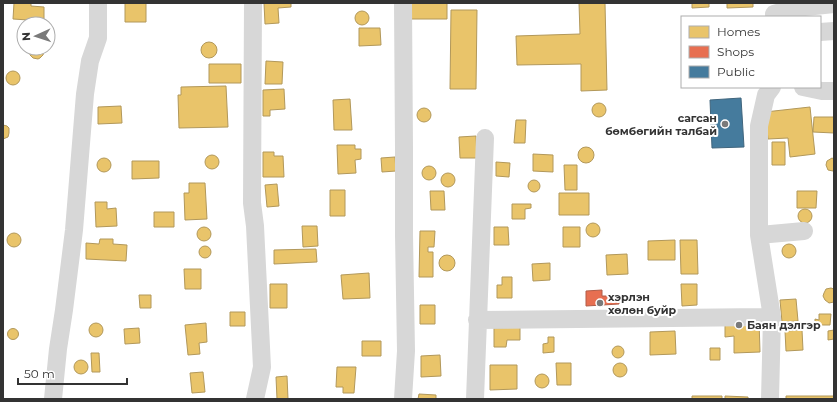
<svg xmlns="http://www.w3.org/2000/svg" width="837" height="402" viewBox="0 0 837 402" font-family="Montserrat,sans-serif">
  <rect width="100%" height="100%" fill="#fff"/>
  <path fill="#e9c46a" stroke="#b2985a" d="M14,3H31V6L44,7V21L13,19Z
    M125,3H146V22H125Z
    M264,3H291V7L278,8L279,23L265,24Z
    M411,3H447V19H411Z
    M579,3H605L607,90L581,91V64L517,65L516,36L580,34Z
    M692,3H709V7L692,8Z
    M727,3H753V7L727,8Z
    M451,10H477L476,89H450Z
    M355 18a7 7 0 1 1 14 0a7 7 0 1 1-14 0Z
    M359,28H380L381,45L359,46Z
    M201 50a8 8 0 1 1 16 0a8 8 0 1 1-16 0Z
    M30,48H43L44,52L43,55L40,58L38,59L33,58L30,55Z
    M266,61L283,62L282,84H265Z
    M209,64H241V83H209Z
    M6 78a7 7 0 1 1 14 0a7 7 0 1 1-14 0Z
    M226,86L228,127L179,128L178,95H181V87Z
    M284,89L285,109L270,110V116H263V90Z
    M350,99L352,130H334L333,100Z
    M592 110a7 7 0 1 1 14 0a7 7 0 1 1-14 0Z
    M121,106L122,123L98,124V107Z
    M810,107L815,154L790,157L788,138L768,139L765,112Z
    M417 115a7 7 0 1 1 14 0a7 7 0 1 1-14 0Z
    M814,117H834V133L813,132Z
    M516,120H526L525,143H514Z
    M3,125L7,126L9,128V133L8,137L3,139Z
    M476,136L477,158H460L459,137Z
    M772,142H785V165H772Z
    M337,145H355V149H361V159L355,160L356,173L338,174Z
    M578 155a8 8 0 1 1 16 0a8 8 0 1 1-16 0Z
    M263,152H274V156H283L284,177H263Z
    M533,154L553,155V172L533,171Z
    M205 162a7 7 0 1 1 14 0a7 7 0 1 1-14 0Z
    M395,157L396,171L382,172L381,158Z
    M97 165a7 7 0 1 1 14 0a7 7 0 1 1-14 0Z
    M832,158L834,159V171H833L828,170L826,165L827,161Z
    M132,161H159V178L132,179Z
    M496,162L510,163L509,177L496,176Z
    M564,165H577V190H565Z
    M422 173a7 7 0 1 1 14 0a7 7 0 1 1-14 0Z
    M441 180a7 7 0 1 1 14 0a7 7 0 1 1-14 0Z
    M528 186a6 6 0 1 1 12 0a6 6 0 1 1-12 0Z
    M189,183H205L207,219L185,220L184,193H189Z
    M277,184L279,206L267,207L265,185Z
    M330,190H345V216H330Z
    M430,191H444L445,210H431Z
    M797,191H817L816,208H797Z
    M559,193H589V215H559Z
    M95,202H107V209L116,208L117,226L96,227Z
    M512,204H531V208L525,209V219H512Z
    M798 216a7 7 0 1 1 14 0a7 7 0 1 1-14 0Z
    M154,212H174V227H154Z
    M586 230a7 7 0 1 1 14 0a7 7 0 1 1-14 0Z
    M302,226H317L318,246L303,247Z
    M197 234a7 7 0 1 1 14 0a7 7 0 1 1-14 0Z
    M494,227H508L509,245H494Z
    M563,227H580V247H563Z
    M420,231H435L434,247H428V252H433V277H419Z
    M7 240a7 7 0 1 1 14 0a7 7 0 1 1-14 0Z
    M100,239H113V244L127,245L126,261L86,259V243L99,244Z
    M675,240V260H648V241Z
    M680,240H697L698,274H681Z
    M782 251a7 7 0 1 1 14 0a7 7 0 1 1-14 0Z
    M199 252a6 6 0 1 1 12 0a6 6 0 1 1-12 0Z
    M316,249L317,262L274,264V250Z
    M627,254L628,274L607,275L606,255Z
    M439 263a8 8 0 1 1 16 0a8 8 0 1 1-16 0Z
    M550,263V280L533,281L532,264Z
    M184,269H201V289H185Z
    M369,273L370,298L343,299L341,275Z
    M502,277H512V298H497V285H502Z
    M270,284H287V308H270Z
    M681,284H697V305L682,306Z
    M831,288L834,289V302L829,303L825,300L823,296L824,293L826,289Z
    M139,295H151V308H140Z
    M796,299L798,321L782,322L780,300Z
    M420,305H435V324H420Z
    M230,312H245V326H230Z
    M819,314H831L830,325H815V319L819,320Z
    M759,320L760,352L734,353V336L725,337V322Z
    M89 330a7 7 0 1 1 14 0a7 7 0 1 1-14 0Z
    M206,323L207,342L199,343L200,354L188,355L185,325Z
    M520,327V340H507L506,347H494V328Z
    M139,328L140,343L125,344L124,329Z
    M7.5 334a5.5 5.5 0 1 1 11 0a5.5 5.5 0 1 1-11 0Z
    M802,330L803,350L786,351L785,331Z
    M834,330V339L828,340V331Z
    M675,331L676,354L650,355V332Z
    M548,337H554V352L543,353V344L548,343Z
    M362,341H381V356H362Z
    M612 352a6 6 0 1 1 12 0a6 6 0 1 1-12 0Z
    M710,348H720V360H710Z
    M91,353H99L100,372H92Z
    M440,355L441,376L421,377V356Z
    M74 367a7 7 0 1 1 14 0a7 7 0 1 1-14 0Z
    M556,363H571V385H557Z
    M613 370a7 7 0 1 1 14 0a7 7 0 1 1-14 0Z
    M490,365H517V389L490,390Z
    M337,367H356L354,393H343V387H336Z
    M203,372L205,392L192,393L190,373Z
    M535 381a7 7 0 1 1 14 0a7 7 0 1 1-14 0Z
    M287,376L288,399H277L276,377Z
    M419,394L436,395V399H418Z
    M692,396H722V399H692Z
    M725,396L748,397V399H725Z
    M786,396H834V399H786Z"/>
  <path fill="#e76f51" stroke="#b15d48" d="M602,290V296H619V304L586,306V291Z"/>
  <path fill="#457b9d" stroke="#40657d" d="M741,98L744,147L712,148L710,100Z"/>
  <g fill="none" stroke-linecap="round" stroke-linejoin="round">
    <path stroke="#d7d7d7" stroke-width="18" d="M253,3L252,203L255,226L262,367L255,399
      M403,3L404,149V235L406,351L403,399
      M774,14L795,8L834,4
      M820,32L834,31
      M803,87L822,91H834
      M759,235L804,231
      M477,320L772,317
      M53,399L58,349L64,310L74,230L85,94L90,61L98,38V3
      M475,399L485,138
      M770,399L772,317L759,235V126L766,95L772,87"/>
  </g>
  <g fill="#7a7a7a" stroke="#fff" stroke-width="1.5">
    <circle cx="725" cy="124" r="4"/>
    <circle cx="600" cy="303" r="4"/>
    <circle cx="739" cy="325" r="4"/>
  </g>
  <g text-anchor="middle" stroke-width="4" stroke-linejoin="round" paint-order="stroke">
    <g font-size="11" font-weight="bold" fill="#333" stroke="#fff" text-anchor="start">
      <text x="717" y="122" text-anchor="end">сагсан<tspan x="717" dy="13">бөмбөгийн талбай</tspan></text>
      <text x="608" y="301">хэрлэн<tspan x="608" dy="13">хөлөн буйр</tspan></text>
      <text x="747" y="329">Баян дэлгэр</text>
    </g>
  </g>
  <rect width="837" height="402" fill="none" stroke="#333333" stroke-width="8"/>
  <rect x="681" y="16" width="140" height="72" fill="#ffffff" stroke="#adadad"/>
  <rect x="689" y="26" width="20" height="12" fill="#e9c46a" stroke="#adadad"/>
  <text x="717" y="36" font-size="12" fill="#333333">Homes</text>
  <rect x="689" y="46" width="20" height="12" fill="#e76f51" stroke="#adadad"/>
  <text x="717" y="56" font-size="12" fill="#333333">Shops</text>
  <rect x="689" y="66" width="20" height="12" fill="#457b9d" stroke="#adadad"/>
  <text x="717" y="76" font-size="12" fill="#333333">Public</text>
  <g transform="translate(36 36) rotate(267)"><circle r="19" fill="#ffffff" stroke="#adadad"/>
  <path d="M0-3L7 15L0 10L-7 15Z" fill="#7a7a7a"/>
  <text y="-6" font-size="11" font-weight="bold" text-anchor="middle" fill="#333333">N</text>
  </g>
  <path d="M18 378v6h109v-6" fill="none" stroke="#333333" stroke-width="2"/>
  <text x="24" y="378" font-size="12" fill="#333333" stroke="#ffffff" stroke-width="3" paint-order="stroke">50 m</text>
</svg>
